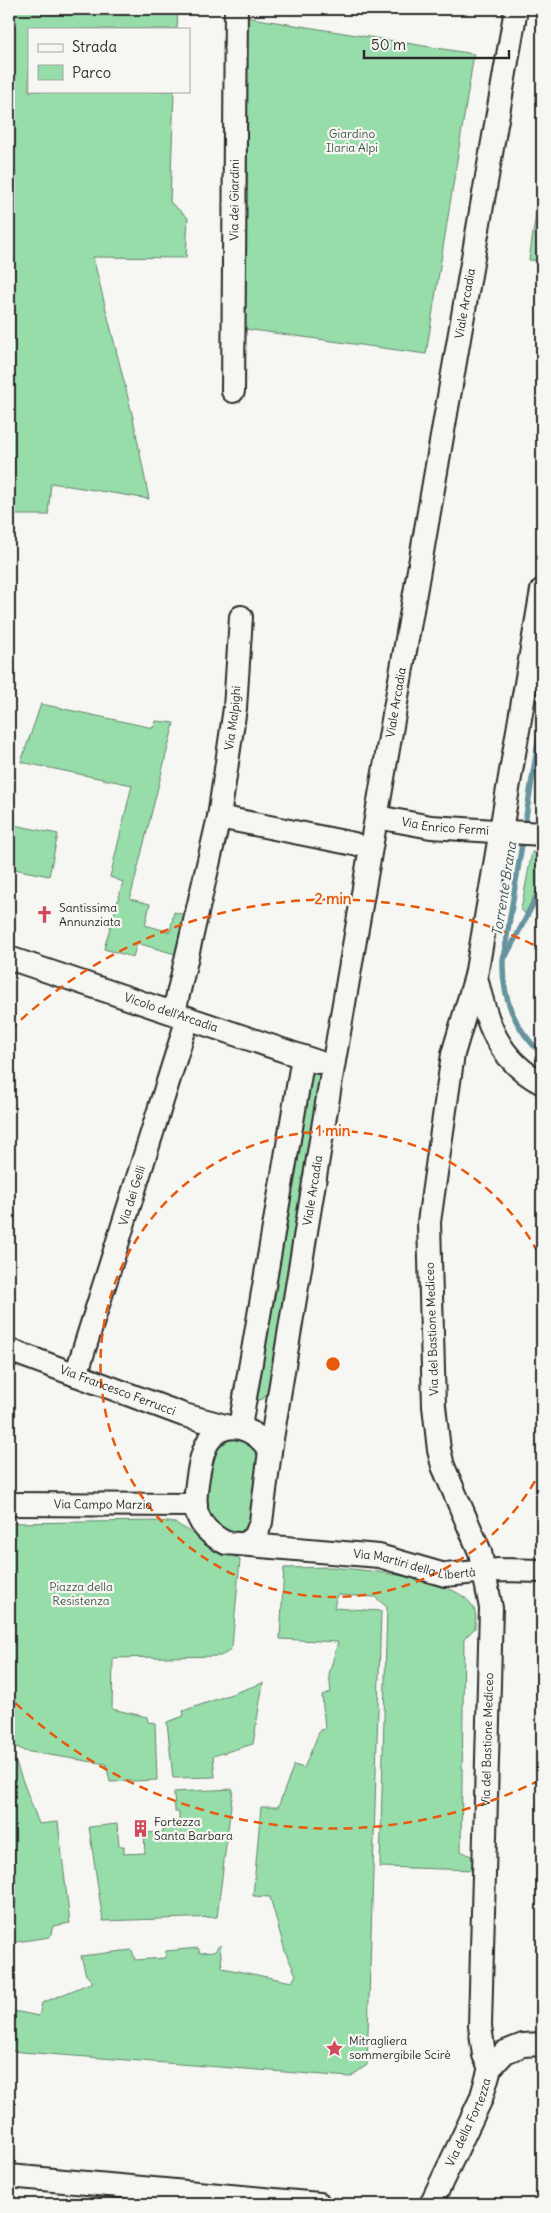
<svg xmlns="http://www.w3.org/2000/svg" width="551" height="2213" viewBox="0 0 551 2213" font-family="Delius,sans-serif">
  <rect width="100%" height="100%" fill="#f6f6f2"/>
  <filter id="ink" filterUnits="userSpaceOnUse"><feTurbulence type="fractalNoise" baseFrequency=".02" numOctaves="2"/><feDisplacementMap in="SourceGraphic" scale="10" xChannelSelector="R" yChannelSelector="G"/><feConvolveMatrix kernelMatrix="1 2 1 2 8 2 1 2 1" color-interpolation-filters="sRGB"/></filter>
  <g filter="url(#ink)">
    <path fill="#97ddaa" stroke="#61846a" d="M9,9H178L177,29H29V91H174L170,202L188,218L186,258L93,257L133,418L149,499L51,483L48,515H9Z
      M245,17L474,54L426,354L245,329L247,180Z
      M542,174V261L529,260Z
      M41,704L153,728L156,721L174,723L130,899L150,904L145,925L170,932L174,912L192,917L182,956L137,943L133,957L104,949L123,882L110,877L132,785L21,762Z
      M9,824L58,834L49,876L9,868Z
      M532,852L542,853V880L525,914L521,909Z
      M309,1063L319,1071L320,1076L271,1387L263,1399L253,1401Z
      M237,1437L259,1449L251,1519L245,1533L226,1535L205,1511C208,1482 204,1447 237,1437Z
      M159,1521L175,1523L240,1560L232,1646L228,1652L220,1656L113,1658L112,1709L147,1717L148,1722L155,1723L157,1780L110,1782L106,1764L24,1751L17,1747L11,1750L39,1824L58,1822L70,1923L53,1926L50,1937L9,1943V1523Z
      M331,1567C361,1570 461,1577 474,1609C477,1615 475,1622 475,1628L464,1639L461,1851L475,1858L474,1870L380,1867L387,1607L375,1597L337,1595L334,1608L381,1611L367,2065L350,2077L9,2051V2010L39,2016L42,2003L93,1982L86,1975L81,1956L132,1950L135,1960L165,1958L166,1951L198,1948L200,1953L214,1952L220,1945L222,1968L292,1982L296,1975L285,1951L270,1897L253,1896L261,1807H278L294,1765L304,1768L320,1730L325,1729L322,1695L331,1692L329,1674L338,1642L280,1639L284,1568Z
      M263,1683L253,1744L213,1756L215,1777L173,1778L167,1722L184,1716L183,1711Z
      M233,1789L217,1917L103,1921L89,1827L117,1824L119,1846H124V1854L145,1853L144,1833L163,1832V1824L179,1823V1812L175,1811L174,1792Z"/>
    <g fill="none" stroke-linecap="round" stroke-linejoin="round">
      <path stroke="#65949e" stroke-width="5.5" d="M524,829L542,718
        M523,838L503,960C502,998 514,1028 542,1054
        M506,956L542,887"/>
      <defs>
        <g id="minor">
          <path id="s1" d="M233,391L236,9"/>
          <path id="s2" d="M219,817L235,708L241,617"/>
          <path id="s3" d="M377,817L431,827L542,834"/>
          <path id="s4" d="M9,958L318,1062"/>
          <path d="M476,977C486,1022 498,1060 542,1083"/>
          <path d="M174,1012L219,817L354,844"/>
          <path id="s5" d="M9,1350L184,1415L229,1427"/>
          <path id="s6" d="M76,1375L188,1018"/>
          <path d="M240,1427L303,1057"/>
          <path id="s7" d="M270,1451L333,1067L516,9"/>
          <path id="s8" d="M9,1504L196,1505"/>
          <path id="s9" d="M245,1544L256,1535L261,1522L270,1451C256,1429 226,1415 208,1442C201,1454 199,1470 197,1483C196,1492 194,1505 197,1513C201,1527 214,1537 226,1543L379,1556L445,1575L499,1570L542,1571"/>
          <path id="s10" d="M490,2068L484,2055L480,2026L491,1608L480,1552L443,1466L439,1450L434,1406L429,1222L453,1054L476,976L542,590"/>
          <path d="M9,2176L319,2204"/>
          <path id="s11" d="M431,2204L481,2099L490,2068L505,2052L523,2045L542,2044"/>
        </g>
      </defs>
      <use href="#minor" stroke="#2b2b2b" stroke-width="26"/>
      <use href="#minor" stroke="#f6f6f2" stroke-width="22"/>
    </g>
  </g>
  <g fill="none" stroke="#e8590c" stroke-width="2.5" stroke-dasharray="9 6">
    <path d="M542 1468A233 233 0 1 1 542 1260"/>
    <path d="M540 1780A465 465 0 0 1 10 1698M10 1030A465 465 0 0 1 540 948"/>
  </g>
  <defs>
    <symbol id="church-bare" viewBox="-9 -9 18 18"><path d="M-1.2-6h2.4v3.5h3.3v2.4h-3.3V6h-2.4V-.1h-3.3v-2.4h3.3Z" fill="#d1495b" stroke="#f6f6f2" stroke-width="2.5" paint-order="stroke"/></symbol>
    <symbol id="building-bare" viewBox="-9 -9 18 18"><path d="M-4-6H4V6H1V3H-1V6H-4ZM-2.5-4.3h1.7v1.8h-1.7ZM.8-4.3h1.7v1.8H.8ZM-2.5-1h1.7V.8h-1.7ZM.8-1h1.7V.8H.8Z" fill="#d1495b" stroke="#f6f6f2" stroke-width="2.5" paint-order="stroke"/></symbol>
    <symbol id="sight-bare" viewBox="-9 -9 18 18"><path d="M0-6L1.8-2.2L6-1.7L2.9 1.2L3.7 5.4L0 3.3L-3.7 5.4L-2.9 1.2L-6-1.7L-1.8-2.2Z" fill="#d1495b" stroke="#f6f6f2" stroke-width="2.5" paint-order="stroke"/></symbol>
  </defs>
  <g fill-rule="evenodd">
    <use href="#church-bare" x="32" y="902" width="25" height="25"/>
    <use href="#building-bare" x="128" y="1816" width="25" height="25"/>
    <use href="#sight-bare" x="322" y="2036" width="25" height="25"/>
  </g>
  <g text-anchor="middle" stroke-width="4.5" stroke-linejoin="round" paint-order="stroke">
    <g font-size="12" fill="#46584b" stroke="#f6f6f2">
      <text x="352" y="138">Giardino<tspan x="352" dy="14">Ilaria Alpi</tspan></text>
      <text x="81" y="1591">Piazza della<tspan x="81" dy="14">Resistenza</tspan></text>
    </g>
    <g font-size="12" fill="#2b2b2b" stroke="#f6f6f2">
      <text dy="4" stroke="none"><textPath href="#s1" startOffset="191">Via dei Giardini</textPath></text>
      <text dy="4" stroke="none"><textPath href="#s7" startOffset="1164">Viale Arcadia</textPath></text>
      <text dy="4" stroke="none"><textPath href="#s7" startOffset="759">Viale Arcadia</textPath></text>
      <text dy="4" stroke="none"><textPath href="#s2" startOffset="100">Via Malpighi</textPath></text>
      <text dy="4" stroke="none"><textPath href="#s3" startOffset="69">Via Enrico Fermi</textPath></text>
      <text dy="4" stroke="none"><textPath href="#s4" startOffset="171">Vicolo dell'Arcadia</textPath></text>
      <text dy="4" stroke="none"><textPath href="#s7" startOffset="264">Viale Arcadia</textPath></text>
      <text dy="4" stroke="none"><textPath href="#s6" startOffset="188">Via dei Gelli</textPath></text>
      <text transform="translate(432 1329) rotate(-92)" y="4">Via del Bastione Mediceo</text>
      <text dy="4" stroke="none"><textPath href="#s5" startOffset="116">Via Francesco Ferrucci</textPath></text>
      <text dy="4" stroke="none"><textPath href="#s8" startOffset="94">Via Campo Marzio</textPath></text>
      <text dy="4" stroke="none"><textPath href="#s9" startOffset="482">Via Martiri della Libertà</textPath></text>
      <text dy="4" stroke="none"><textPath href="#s10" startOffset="330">Via del Bastione Mediceo</textPath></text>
      <text dy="4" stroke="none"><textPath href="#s11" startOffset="90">Via della Fortezza</textPath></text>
    </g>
    <g font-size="12" fill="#2b2b2b" stroke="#f6f6f2" text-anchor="start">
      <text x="59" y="912">Santissima<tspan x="59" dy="14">Annunziata</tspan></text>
      <text x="154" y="1826">Fortezza<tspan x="154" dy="14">Santa Barbara</tspan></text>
      <text x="349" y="2045">Mitragliera<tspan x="349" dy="14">sommergibile Scirè</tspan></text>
    </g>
    <g font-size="14" font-style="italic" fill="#43575b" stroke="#f6f6f2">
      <text transform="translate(504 889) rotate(-81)" y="5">Torrente Brana</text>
    </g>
  </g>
  <circle cx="333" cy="1364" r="8" fill="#e8590c" stroke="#f6f6f2" stroke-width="2.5"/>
  <g font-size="15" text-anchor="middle" font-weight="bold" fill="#e8590c" stroke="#f6f6f2" stroke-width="4.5" stroke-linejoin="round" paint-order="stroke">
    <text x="333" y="904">2 min</text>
    <text x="333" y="1136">1 min</text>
  </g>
  <rect width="551" height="2213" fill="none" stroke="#f6f6f2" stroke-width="30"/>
  <rect x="15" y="15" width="521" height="2183" fill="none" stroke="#2b2b2b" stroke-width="2" filter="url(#ink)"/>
  <rect x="28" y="28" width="162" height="65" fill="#f6f6f2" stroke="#a5a5a2"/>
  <rect x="38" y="44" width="25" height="8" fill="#f6f6f2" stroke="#a5a5a2"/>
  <text x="72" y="52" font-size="15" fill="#2b2b2b">Strada</text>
  <rect x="38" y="65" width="25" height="15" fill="#97ddaa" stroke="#a5a5a2"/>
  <text x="72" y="78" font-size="15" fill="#2b2b2b">Parco</text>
  <path d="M364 50v8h145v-8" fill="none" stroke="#2b2b2b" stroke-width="2.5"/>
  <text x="371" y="50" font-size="15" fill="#2b2b2b" stroke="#f6f6f2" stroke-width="4" paint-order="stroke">50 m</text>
</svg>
